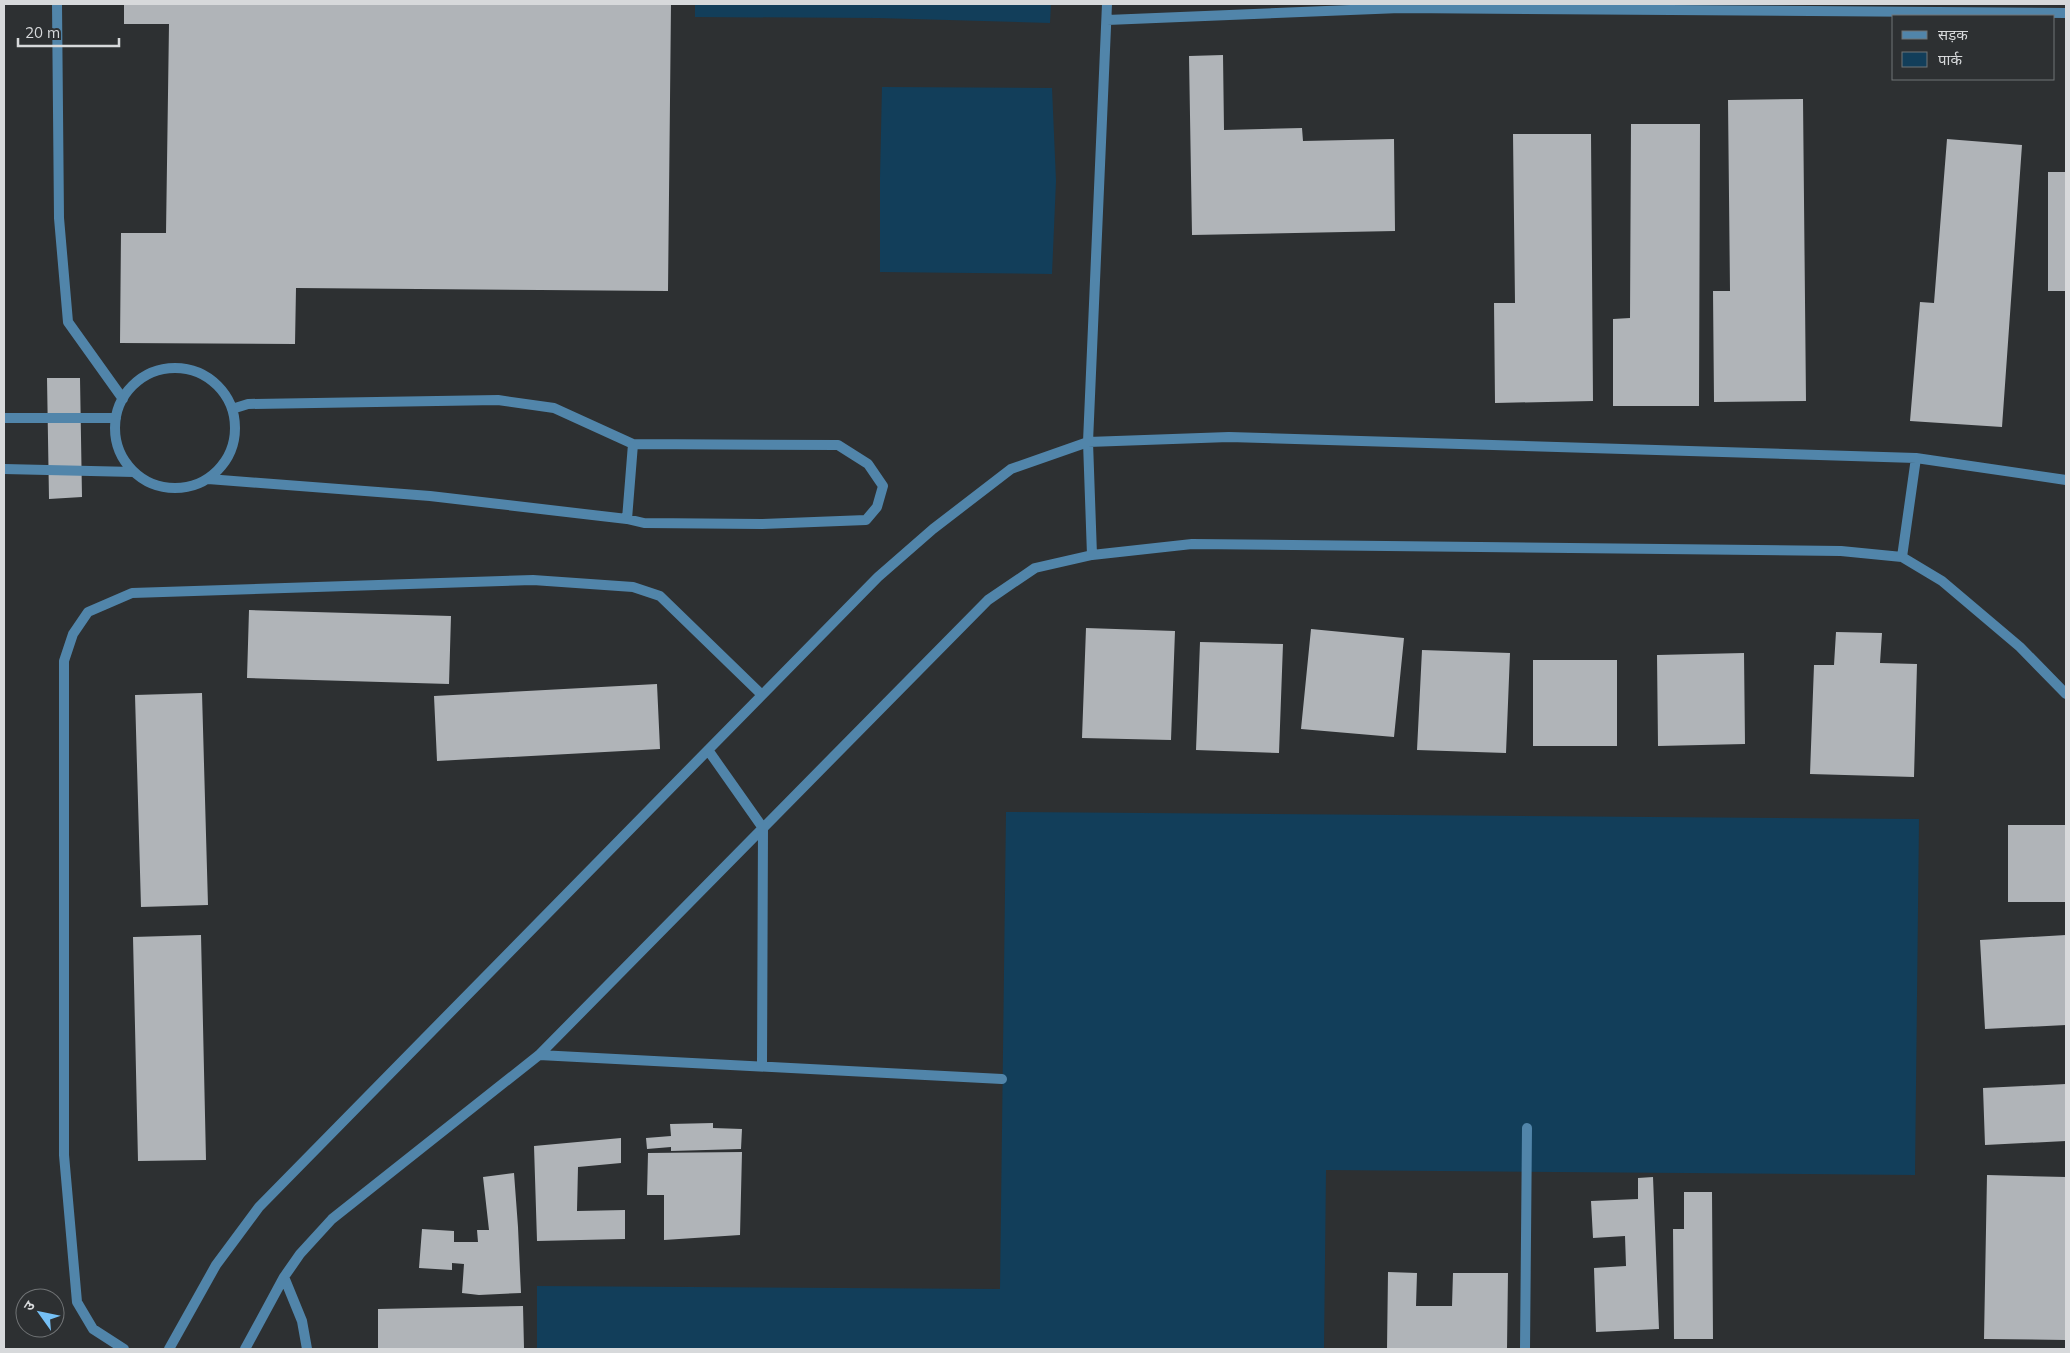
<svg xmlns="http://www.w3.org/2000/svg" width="2070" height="1353" viewBox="0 0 2070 1353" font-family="Mulish,'Noto Sans Devanagari',sans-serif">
  <rect width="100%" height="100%" fill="#2d3032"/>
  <path fill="#123e5a" d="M695,4H1051L1050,23L878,18L695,17Z
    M882,87L1052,88L1056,181L1052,274L880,272V177Z
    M1006,812L1919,819L1915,1175L1326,1170L1324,1349H537V1286L1000,1289Z"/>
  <path fill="#b0b4b8" d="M124,4H671L668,291L296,288L295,344L120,343L121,233H166L169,24H124Z
    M1223,55L1224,130L1302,128L1303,141L1394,139L1395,231L1192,235L1189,56Z
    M1803,99L1806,401L1714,402L1713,291H1730L1728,100Z
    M1631,124H1700L1699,406H1613V319L1630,318Z
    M1513,134H1591L1593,401L1495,403L1494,303H1515Z
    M1947,139L2022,145L2002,427L1910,421L1920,302L1934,303Z
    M2048,172H2066V291H2048Z
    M47,378H80L82,497L49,499Z
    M249,610L451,616L449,684L247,678Z
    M1086,628L1175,631L1171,740L1082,738Z
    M1311,629L1404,638L1394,737L1301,729Z
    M1836,632L1882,633L1880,663L1917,664L1914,777L1810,774L1814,665H1834Z
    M1200,642L1283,644L1279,753L1196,750Z
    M1422,650L1510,653L1506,753L1417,750Z
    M1744,653L1745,744L1658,746L1657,655Z
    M1533,660H1617V746H1533Z
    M657,684L660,749L437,761L434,696Z
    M202,693L208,905L141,907L135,695Z
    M2008,825H2066V902H2008Z
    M201,935L206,1160L138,1161L133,937Z
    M2066,935V1025L1985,1029L1980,940Z
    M2066,1084V1141L1985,1145L1983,1088Z
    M713,1123V1128L742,1129L741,1149L671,1151V1147L647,1149L646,1138L671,1136L670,1124Z
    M621,1138V1163L578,1167L577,1211L625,1210V1239L537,1241L534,1146Z
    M742,1152L740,1235L664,1240V1195H647L648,1153Z
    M514,1173L518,1227L521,1293L479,1295L462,1293L464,1264L452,1263V1270L419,1268L422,1229L454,1231V1242H478L477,1230H489L483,1177Z
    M1987,1175L2066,1177V1340L1984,1339Z
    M1653,1177L1659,1329L1596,1332L1594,1268L1626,1266L1625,1236L1593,1238L1591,1201L1638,1199V1178Z
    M1684,1192H1712L1713,1339H1674L1673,1229H1684Z
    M1388,1272L1417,1273L1416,1306H1452L1453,1273H1508L1507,1349H1387Z
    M523,1306L524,1348L378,1349V1309Z"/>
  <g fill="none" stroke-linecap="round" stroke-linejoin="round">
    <path stroke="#5185aa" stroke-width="10" d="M57,4L59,218L68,322L123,399
      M115 428a60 60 0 1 1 120 0a60 60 0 1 1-120 0Z
      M4,418H116
      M4,469L134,472
      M208,479L430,496L627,519L644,523L762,524L866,520L877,507L883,486L868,464L838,445L633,444L554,408L498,400L248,404L232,409
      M627,519L633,444"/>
    <path stroke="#5185aa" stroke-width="10" d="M1107,20L1400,8L2066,13
      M1092,555L1088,442L1107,4
      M1902,557L1916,458
      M708,750L763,828L762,1066
      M539,1055L1002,1079
      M284,1277L302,1321L307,1349
      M124,1349L93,1329L77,1302L64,1155V661L73,634L88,612L132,593L533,580L633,587L660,596L762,695
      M169,1349L216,1265L259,1207L878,577L933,529L1011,469L1088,442L1229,437L1916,458L2066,480
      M245,1349L284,1277L300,1254L332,1219L539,1055L988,600L1035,568L1092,555L1192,544L1841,551L1902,557L1942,581L2020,647L2066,694
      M1525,1349L1527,1128"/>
  </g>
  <rect width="2070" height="1353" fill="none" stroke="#d7d9db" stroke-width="10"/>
  <rect x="1892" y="15" width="162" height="65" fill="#2d3032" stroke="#717476"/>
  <rect x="1902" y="31" width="25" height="8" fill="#5185aa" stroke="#717476"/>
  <text x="1938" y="40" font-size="15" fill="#d7d9db">सड़क</text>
  <rect x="1902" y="52" width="25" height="15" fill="#123e5a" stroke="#717476"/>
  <text x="1938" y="65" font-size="15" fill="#d7d9db">पार्क</text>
  <g transform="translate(40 1313) rotate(303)"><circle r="24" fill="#2d3032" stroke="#717476"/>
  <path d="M0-4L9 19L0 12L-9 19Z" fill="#75c0f6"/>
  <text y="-8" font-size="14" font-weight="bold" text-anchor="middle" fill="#d7d9db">उ</text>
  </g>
  <path d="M18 38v8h101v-8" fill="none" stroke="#d7d9db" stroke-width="2.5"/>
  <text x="25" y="38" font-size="15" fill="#d7d9db" stroke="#2d3032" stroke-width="4" paint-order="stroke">20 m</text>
</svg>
